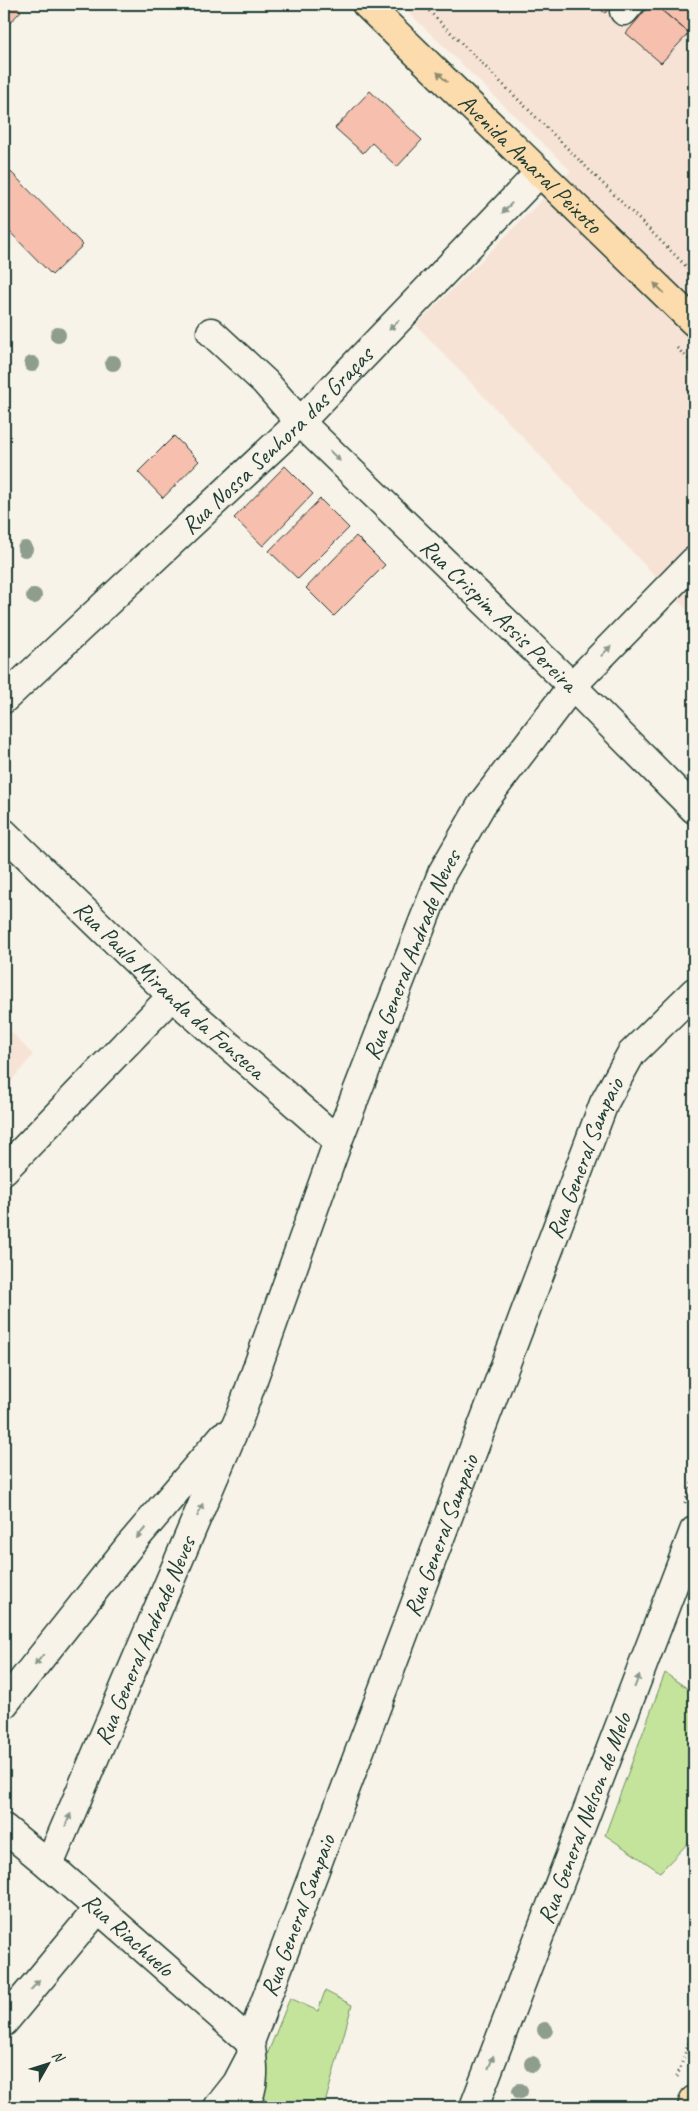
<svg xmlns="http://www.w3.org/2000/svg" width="698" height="2111" viewBox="0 0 698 2111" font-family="Caveat,sans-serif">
  <rect width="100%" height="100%" fill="#f7f3e8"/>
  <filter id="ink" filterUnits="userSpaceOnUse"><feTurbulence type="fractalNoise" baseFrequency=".02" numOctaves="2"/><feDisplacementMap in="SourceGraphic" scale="10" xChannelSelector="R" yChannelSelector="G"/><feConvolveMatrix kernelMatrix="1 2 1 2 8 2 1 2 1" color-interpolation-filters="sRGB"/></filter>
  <g filter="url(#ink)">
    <path fill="#f7e3d6" d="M400,4H694V617L416,325L571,171Z
      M4,1024L33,1055L4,1090Z"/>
    <path fill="#c4e39b" stroke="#729068" d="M665,1673L694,1693V1837L660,1872L605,1835Z
      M325,1991L352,2005L324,2107H254L262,2092L267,2055L290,1998L318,2011Z"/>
    <path fill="#f7bfad" stroke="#1f3d34" d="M4,4H14L21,11L4,29Z
      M594,4H613L605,13Z
      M651,4H654L689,33L661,63L626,33Z
      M654,4H694V26L689,33Z
      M370,91L422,140L397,167L372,143L363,153L335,128Z
      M4,165L83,245L52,275L4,226Z
      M174,436L199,461L163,498L138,472Z
      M285,466L313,494L263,546L234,518Z
      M320,499L349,528L298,579L269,551Z
      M356,536L385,565L334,616L306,588Z"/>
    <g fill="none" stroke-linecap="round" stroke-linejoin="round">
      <defs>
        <g id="minor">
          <path d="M624,11L630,4"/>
          <path id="s1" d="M211,332L265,382L300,422L572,686L694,809"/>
          <path id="s2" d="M4,699L300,422L540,172"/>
          <path id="s3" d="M4,833L172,996L338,1141"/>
          <path d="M4,1170L172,996"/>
          <path d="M4,1704L130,1545L223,1436"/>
          <path id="s4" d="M4,1828L49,1865L250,2042"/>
          <path id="s5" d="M49,1865L240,1416L338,1141L442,873L482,804L572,686L694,561"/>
          <path d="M4,2022L98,1909"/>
          <path d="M218,2107L237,2083L249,2060"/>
          <path id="s6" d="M244,2107C256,2087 254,2065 250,2042L604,1103L631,1054L694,992"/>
          <path id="s7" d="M474,2107L694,1531"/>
        </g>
        <g id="major">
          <path id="s8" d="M366,4L694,322"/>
          <path d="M692,2107L694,2100"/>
        </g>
      </defs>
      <use href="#minor" stroke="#1f3d34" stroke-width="31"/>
      <use href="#major" stroke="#1f3d34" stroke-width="31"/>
      <path stroke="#1f3d34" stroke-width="3" stroke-dasharray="1 4" stroke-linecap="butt" d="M331,4L337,10
        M422,4L694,274
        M677,348L694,365
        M685,1503L694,1477
        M677,2077L694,2028"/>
      <use href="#minor" stroke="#f7f3e8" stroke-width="28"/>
      <use href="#major" stroke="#fcdcac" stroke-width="28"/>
    </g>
    <g fill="#8e9d8d">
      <circle cx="58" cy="335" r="8"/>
      <circle cx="113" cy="363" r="8"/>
      <circle cx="32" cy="364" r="8"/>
      <circle cx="25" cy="549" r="8"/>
      <circle cx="34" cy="596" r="8"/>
      <circle cx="545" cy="2030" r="8"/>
      <circle cx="532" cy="2064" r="8"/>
      <circle cx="520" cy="2091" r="8"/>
    </g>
    <defs><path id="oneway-solid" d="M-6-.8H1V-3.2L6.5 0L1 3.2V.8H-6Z" transform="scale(1.25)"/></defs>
    <g fill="#8e8c70">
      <use href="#oneway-solid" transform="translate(442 77) rotate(-136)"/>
      <use href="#oneway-solid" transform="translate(659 288) rotate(-136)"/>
    </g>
    <g fill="#8b988e">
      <use href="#oneway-solid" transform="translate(507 208) rotate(134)"/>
      <use href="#oneway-solid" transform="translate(394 325) rotate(134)"/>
      <use href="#oneway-solid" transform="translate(335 456) rotate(44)"/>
      <use href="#oneway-solid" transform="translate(606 651) rotate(-46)"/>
      <use href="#oneway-solid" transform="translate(200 1510) rotate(-67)"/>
      <use href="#oneway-solid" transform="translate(141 1533) rotate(130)"/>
      <use href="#oneway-solid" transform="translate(39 1660) rotate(128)"/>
      <use href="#oneway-solid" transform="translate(637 1681) rotate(-69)"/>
      <use href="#oneway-solid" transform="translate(68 1820) rotate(-67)"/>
      <use href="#oneway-solid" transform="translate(35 1985) rotate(-50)"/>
      <use href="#oneway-solid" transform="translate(491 2062) rotate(-69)"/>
    </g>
  </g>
  <g text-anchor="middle" stroke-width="5" stroke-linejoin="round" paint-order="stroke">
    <g font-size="24" fill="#1f3d34" stroke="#f7f3e8">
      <text dy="8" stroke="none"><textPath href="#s8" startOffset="229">Avenida Amaral Peixoto</textPath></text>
      <text dy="8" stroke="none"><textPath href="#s2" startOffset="376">Rua Nossa Senhora das Graças</textPath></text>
      <text dy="8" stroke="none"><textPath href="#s1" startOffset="404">Rua Crispim Assis Pereira</textPath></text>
      <text dy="8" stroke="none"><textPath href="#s5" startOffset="980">Rua General Andrade Neves</textPath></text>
      <text dy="8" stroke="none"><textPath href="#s3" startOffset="228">Rua Paulo Miranda da Fonseca</textPath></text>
      <text dy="8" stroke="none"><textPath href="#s6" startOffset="1012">Rua General Sampaio</textPath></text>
      <text dy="8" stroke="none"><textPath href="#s6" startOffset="608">Rua General Sampaio</textPath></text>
      <text dy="8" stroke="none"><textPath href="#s5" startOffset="244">Rua General Andrade Neves</textPath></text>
      <text dy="8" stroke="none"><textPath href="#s7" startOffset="309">Rua General Nelson de Melo</textPath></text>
      <text dy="8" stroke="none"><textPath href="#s6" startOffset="202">Rua General Sampaio</textPath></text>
      <text dy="8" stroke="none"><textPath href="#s4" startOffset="164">Rua Riachuelo</textPath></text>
    </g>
  </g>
  <rect width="698" height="2111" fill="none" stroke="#f7f3e8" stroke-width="20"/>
  <rect x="10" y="10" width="678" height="2091" fill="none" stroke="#1f3d34" stroke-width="2" filter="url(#ink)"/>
  <g transform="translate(48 2064) rotate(51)" stroke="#f7f3e8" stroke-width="4" paint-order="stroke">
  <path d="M0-4L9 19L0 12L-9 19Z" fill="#1f3d34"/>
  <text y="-8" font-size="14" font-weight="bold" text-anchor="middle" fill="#1f3d34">N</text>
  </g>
</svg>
